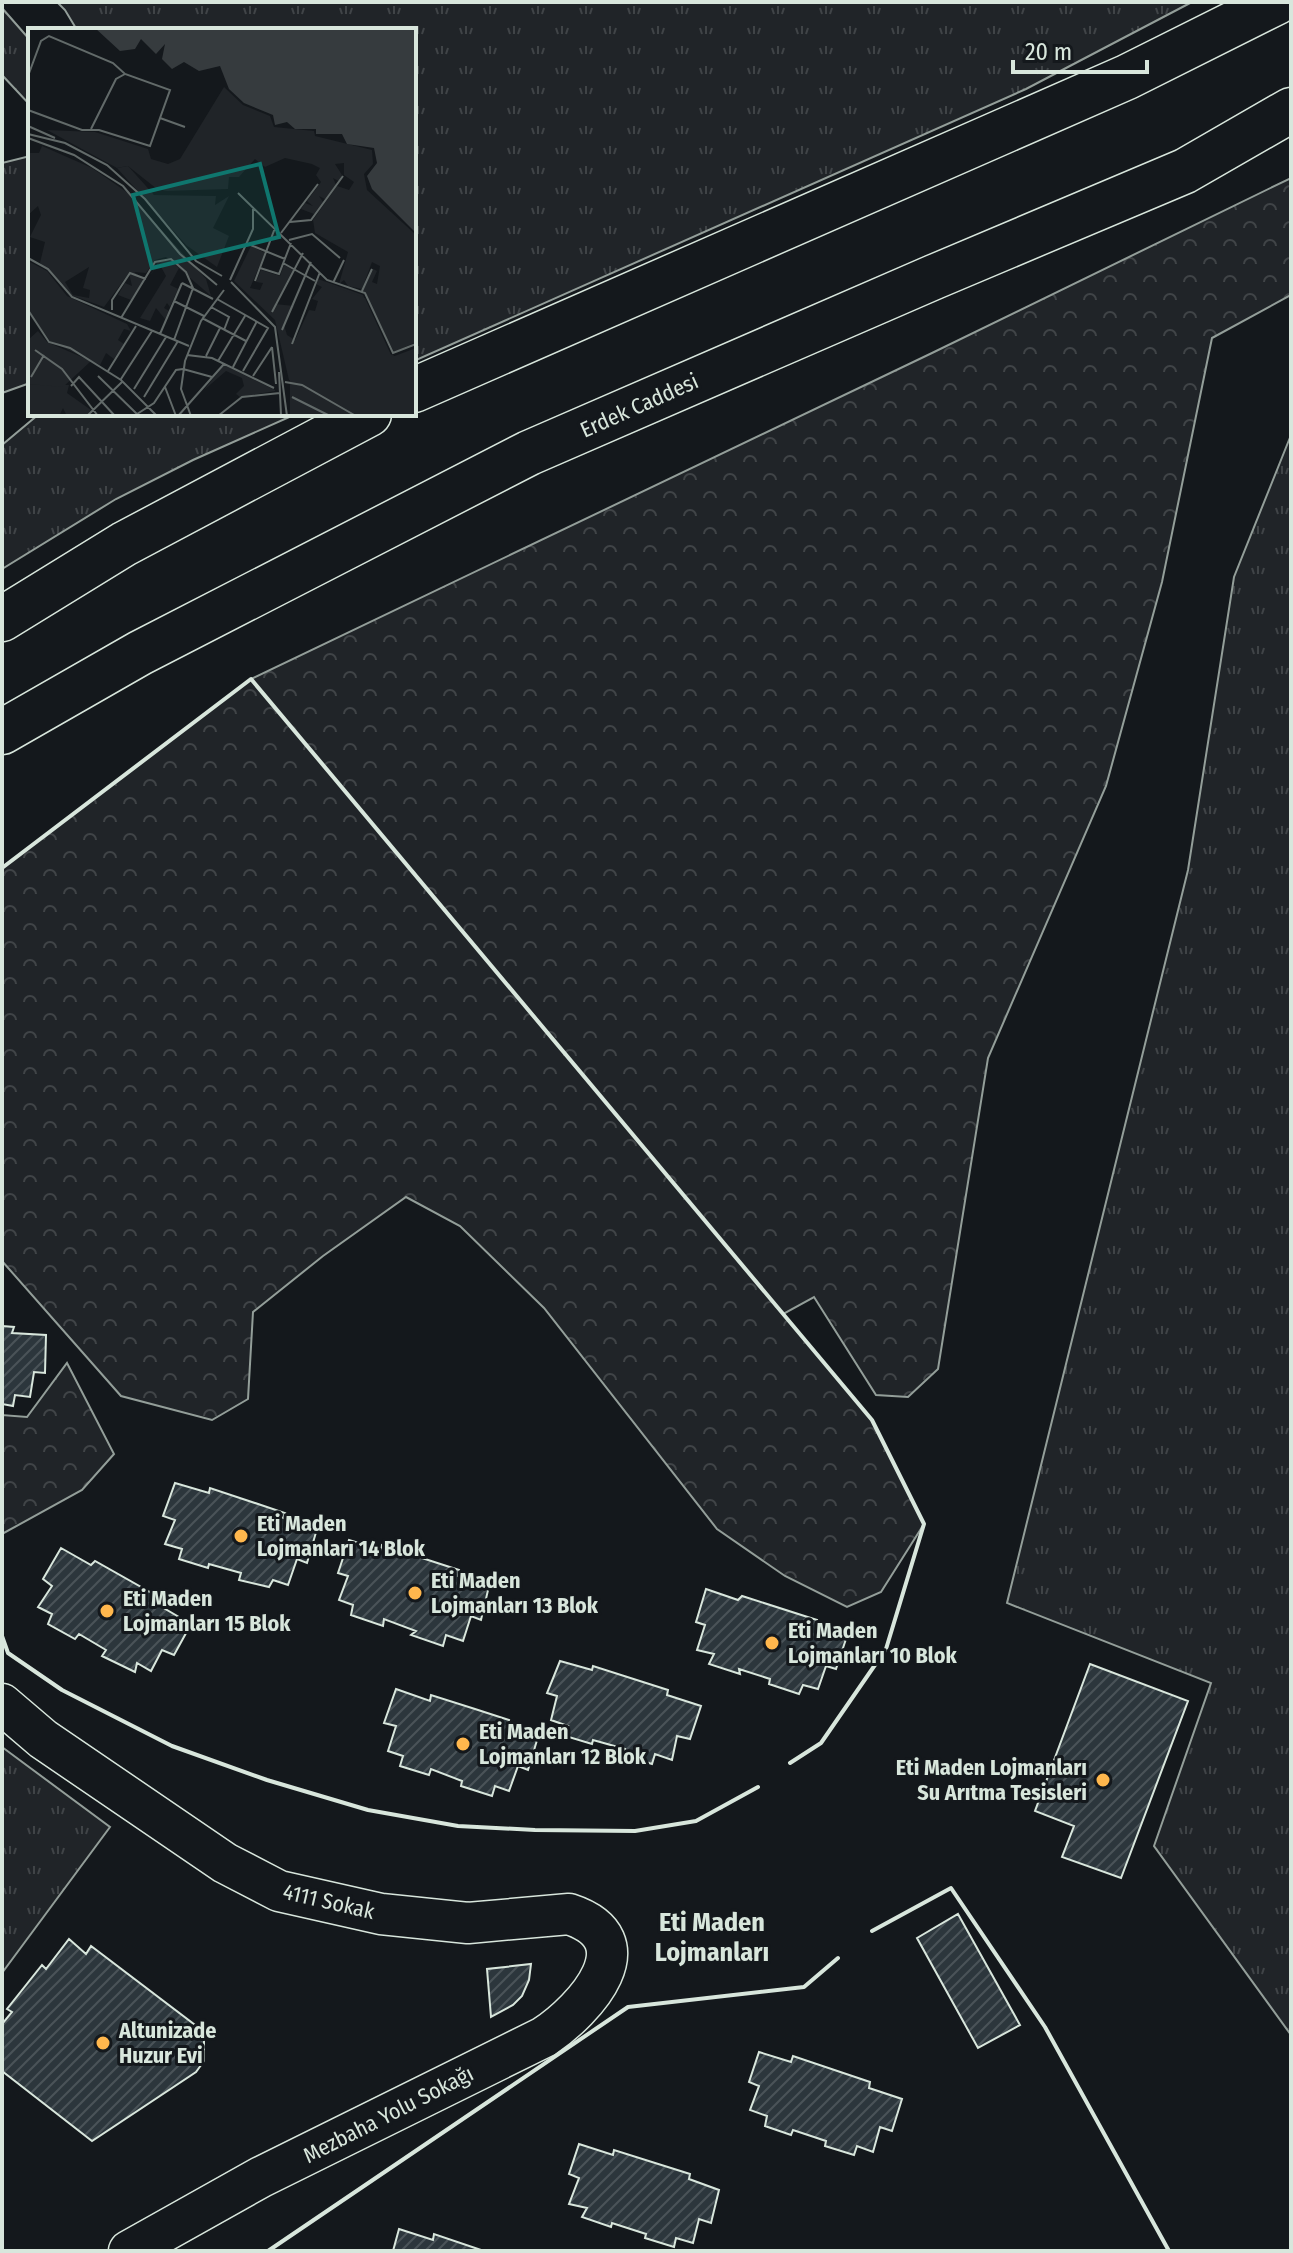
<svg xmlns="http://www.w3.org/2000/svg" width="1293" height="2253" viewBox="0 0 1293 2253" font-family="'Fira Sans Condensed',sans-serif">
  <defs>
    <pattern id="grass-tufts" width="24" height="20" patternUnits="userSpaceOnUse" patternTransform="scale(2)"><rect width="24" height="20" fill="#202428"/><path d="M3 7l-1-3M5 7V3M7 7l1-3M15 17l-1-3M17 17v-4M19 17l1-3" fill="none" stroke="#404447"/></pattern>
    <pattern id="forest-crowns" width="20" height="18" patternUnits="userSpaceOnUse" patternTransform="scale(2)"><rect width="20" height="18" fill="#202428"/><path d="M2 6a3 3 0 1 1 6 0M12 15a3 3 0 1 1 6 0" fill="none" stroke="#404447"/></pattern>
    <pattern id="building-hatch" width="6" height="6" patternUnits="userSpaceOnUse" patternTransform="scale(2)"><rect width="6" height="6" fill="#2c363c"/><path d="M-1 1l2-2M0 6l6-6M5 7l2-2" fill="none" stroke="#4a5358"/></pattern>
  </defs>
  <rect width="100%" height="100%" fill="#14181c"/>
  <path fill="url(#grass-tufts)" stroke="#939e99" stroke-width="2" d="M57,2H1192L1026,89L414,361V30H77L65,10Z
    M2,8L30,40V105L2,75Z
    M30,156V383L2,393V163Z
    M39,414H296L193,460L116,499L2,569V445Z
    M1291,435V2035L1154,1846L1211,1683L1007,1603L1188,870L1234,577Z
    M2,1747L110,1827L2,1973Z"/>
  <path fill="url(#forest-crowns)" stroke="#939e99" stroke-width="2" d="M1291,178V295L1212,338L1162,582L1106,786L988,1058L938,1369L908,1397L876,1395L814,1297L783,1314L872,1420L924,1524L881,1592L847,1607L785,1576L717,1529L544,1308L460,1226L406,1197L323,1256L253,1312L248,1399L212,1420L121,1396L2,1261V868L251,679L932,353Z
    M67,1363L114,1454L82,1490L2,1534V1415L27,1417Z"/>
  <path fill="url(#building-hatch)" stroke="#d8e6dc" stroke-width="2" d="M2,1326L14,1327L12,1333L46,1335L45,1373L34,1372L30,1397L15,1395L13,1406L2,1404Z
    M175,1483L209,1493L210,1488L285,1513L283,1518L317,1529L307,1563L297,1559L288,1585L273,1580L269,1587L239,1580L241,1573L209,1564L208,1568L179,1559L182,1549L165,1544L175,1520L163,1516Z
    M349,1540L381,1550L382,1545L459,1570L458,1576L489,1586L481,1620L471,1616L463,1641L446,1635L443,1646L411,1635L416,1631L384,1619L383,1626L351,1615L353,1605L339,1600L348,1576L338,1573Z
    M61,1548L91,1565L95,1561L164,1600L162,1607L191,1624L174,1655L162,1650L151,1671L137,1663L135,1672L102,1656L106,1650L79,1634L75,1639L48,1624L52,1614L38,1607L52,1586L43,1579Z
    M706,1589L738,1600L742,1596L817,1620L816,1626L847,1636L836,1669L826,1666L818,1689L803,1685L799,1694L769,1684L770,1679L739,1669L740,1674L709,1664L714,1654L697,1650L705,1625L696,1622Z
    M560,1661L592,1670L593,1666L668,1690L667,1695L701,1706L690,1739L677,1736L672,1760L655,1754L652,1764L623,1755L625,1749L593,1740L592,1744L562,1735L568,1726L551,1720L557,1696L547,1693Z
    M1090,1664L1188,1701L1121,1878L1062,1857L1074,1826L1035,1811Z
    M396,1689L430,1701L431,1695L475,1709L509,1720L507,1727L538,1737L528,1770L518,1766L509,1791L495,1786L492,1796L461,1786L462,1781L431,1769L429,1775L400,1766L403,1756L388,1751L396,1726L384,1723Z
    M958,1914L1020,2025L978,2048L917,1938Z
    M69,1939L86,1954L91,1946L199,2028L204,2037V2061L196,2072L92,2141L2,2071V2024L12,2012L7,2009L42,1965L46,1969Z
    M531,1964L529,1980L522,1996L513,2005L491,2017L487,1969Z
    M759,2052L791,2062L793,2056L870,2082L869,2088L902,2099L892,2131L880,2127L873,2152L857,2146L854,2155L825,2146L826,2141L793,2130L791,2135L765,2126L767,2116L750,2110L759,2086L749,2082Z
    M579,2144L613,2155L614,2150L690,2174L689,2179L719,2190L711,2223L699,2219L693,2243L676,2238L674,2247L645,2238L646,2234L612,2223L611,2227L582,2217L587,2208L569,2204L579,2178L569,2174Z
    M399,2229L433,2240L434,2234L484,2251H393Z"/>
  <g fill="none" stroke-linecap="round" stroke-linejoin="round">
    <defs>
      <path id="street" d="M2,1704L43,1739L225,1863L279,1891L381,1914L468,1923L569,1914C648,1940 586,2009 544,2037L261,2177L129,2251"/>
      <path id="primary" d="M414,390L1127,77L1277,2
        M2,619L124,544L369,414
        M2,732L140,653L529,453L934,277L1185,171L1291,110"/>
    </defs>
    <use href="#street" stroke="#d8e6dc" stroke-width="43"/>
    <use href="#primary" stroke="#d8e6dc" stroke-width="47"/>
    <use href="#street" stroke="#14181c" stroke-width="40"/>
    <use href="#primary" stroke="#14181c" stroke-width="44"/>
    <path stroke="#d8e6dc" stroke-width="4" d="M2,868L251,679L872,1420L924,1524L886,1649L821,1743L790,1763
      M2,1636L8,1653L62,1690L172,1746L267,1780L368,1810L458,1826L535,1830L635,1831L696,1821L758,1787
      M872,1931L951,1888L1045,2027L1169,2251
      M268,2251L628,2007L804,1987L838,1958"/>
  </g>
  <g fill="#ffb74d" stroke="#14181c" stroke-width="3">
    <circle cx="241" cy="1536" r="8"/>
    <circle cx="415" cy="1593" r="8"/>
    <circle cx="107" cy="1611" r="8"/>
    <circle cx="772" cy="1643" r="8"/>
    <circle cx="463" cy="1744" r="8"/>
    <circle cx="1103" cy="1780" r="8"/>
    <circle cx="103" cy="2043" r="8"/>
  </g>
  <g text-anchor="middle" stroke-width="6" stroke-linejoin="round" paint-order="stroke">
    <g font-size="22" fill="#d8e6dc" stroke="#14181c">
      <text transform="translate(639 405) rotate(-24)" y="8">Erdek Caddesi</text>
      <text transform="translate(329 1901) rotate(13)" y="8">4111 Sokak</text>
      <text transform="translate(388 2114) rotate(-27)" y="8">Mezbaha Yolu Sokağı</text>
    </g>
    <g font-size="22" font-weight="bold" fill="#d8e6dc" stroke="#14181c" text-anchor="start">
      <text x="257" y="1531">Eti Maden<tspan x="257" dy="25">Lojmanları 14 Blok</tspan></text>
      <text x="431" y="1588">Eti Maden<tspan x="431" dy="25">Lojmanları 13 Blok</tspan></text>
      <text x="123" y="1606">Eti Maden<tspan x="123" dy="25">Lojmanları 15 Blok</tspan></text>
      <text x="788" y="1638">Eti Maden<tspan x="788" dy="25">Lojmanları 10 Blok</tspan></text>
      <text x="479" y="1739">Eti Maden<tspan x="479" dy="25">Lojmanları 12 Blok</tspan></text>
      <text x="1087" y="1775" text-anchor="end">Eti Maden Lojmanları<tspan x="1087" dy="25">Su Arıtma Tesisleri</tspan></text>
      <text x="119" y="2038">Altunizade<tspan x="119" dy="25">Huzur Evi</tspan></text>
    </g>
    <g font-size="26" font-weight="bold" fill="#d8e6dc" stroke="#14181c">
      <text x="712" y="1931">Eti Maden<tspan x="712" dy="30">Lojmanları</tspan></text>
    </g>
  </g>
  <g transform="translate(28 28)">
    <rect width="388" height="388" fill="#14181c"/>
    <path d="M196,59L215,77L242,88L246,99L286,103L287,108L344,122L345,136L336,146L339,162L388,207V314L366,324L335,263L345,241L349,243L344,254L349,256L352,238L344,234L334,261L320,258L316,252L311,256L320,224L287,205L285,192L309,158L321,162L326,154L316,147V135L307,136L314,147L311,153L305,150L308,157L297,171L291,168L295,174L286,186L273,181L277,175L285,178L279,173L293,154L288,147L292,140L284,136L257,130L237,139L227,131L211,149H201L200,161L139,163L129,161L100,138L89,140L19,102L67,104L120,121L123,131L140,136L152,131ZM14,118L64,140L100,165L178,251L183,268L138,229L127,232L118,245L106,244L116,251L103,272L90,267L97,255L104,258L101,245L76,279L43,267L12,235L17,214L2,209L13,187L10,178L0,187V125H11ZM61,239L55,260L62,262L61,270L45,267L37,254ZM223,218L237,225L222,260L232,262L235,255L228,254L233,242L252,248L256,237L265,242L247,276L266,278L256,297L259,307L267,312L281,282L287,283L290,273L284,271L294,259L288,256L290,251L335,267L358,324L371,330L388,320V367L261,352L247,292L206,253ZM0,233L19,243L39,268L99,296L103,303L96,301L90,312L96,316L86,331L78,325L72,337L22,313L0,282ZM131,233H144L151,240L142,257L150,261L142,279L139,275L136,280L141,283L137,291L128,280L122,293L112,290L138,248L131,235L122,248ZM196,337L247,362V363L212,369L208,366L216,358L214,350L198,343L176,362ZM0,356L41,357L39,365L63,382L58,388H39L35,380L31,388H0Z" fill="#202428" fill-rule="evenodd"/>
    <path d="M100,138L126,167L188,168L187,177L201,168L185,200L201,208L189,239L158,217L89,140Z" fill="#202428"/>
    <path d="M10,303L19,314L63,333L35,359L0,356V312Z" fill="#202428"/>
    <path d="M302,257L337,270L364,329L388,320V388H262V337Z" fill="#202428"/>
    <path d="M67,0H388V205L344,161L339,148L349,135L346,120L319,116L314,106H288V101H267L259,94L247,97L245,87L216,75L201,61L192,38L171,43L156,34L144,41L134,31L137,16L128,26L113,11L107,21L92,23Z" fill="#363b3e"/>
    <path fill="none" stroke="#626a69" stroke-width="2" d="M0,48L13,13L21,8L85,35L97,46L142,62L122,118L71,102H54L0,82M132,90L157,99M0,98L27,110M63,101L88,51L97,46M0,106L37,115L79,137L117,171L168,233L194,248M0,110L46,127L95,158L152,226L189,257M210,165L299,252L337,265L365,325L388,316M262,194L283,192L315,148M253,205L290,156M261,212L284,206L312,230M220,216L257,231M0,230L20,241L44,269L161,318M255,235L287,253M232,240L251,246L263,215M202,252L225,201V179M227,253L247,200M203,254L247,299L259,388M154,255L185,271M305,255L316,232M334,263L344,241M189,271L240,300L215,343M146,273L176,288M183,279L201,289L196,302M0,282L21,314L42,320L93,352L129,388M84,282V272L102,245L118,251M244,284L275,225M93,290L127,234L143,231L158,244L165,260L146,312M174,290L218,313M254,302L283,234M132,306L154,255M264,316L292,244M244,319L248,356M7,322L34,341L70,388M159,327L184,330L246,360M178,328L192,300M190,333L217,288M205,339L229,293M155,341L184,349M80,343L108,298M251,344L253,387M70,348L111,388M225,348L244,319M3,349L16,327M93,351L124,303M257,354L274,357L328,388M43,358L51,349L87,388M137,359L148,388M106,361L138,309M116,369L150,313M264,369L302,388M59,388L95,353M106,388L126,375L148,342L155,341M150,388L196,336M163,388L153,361L157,333L173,293L196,262M190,388L214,369L252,365"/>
    <path fill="#0f766e" fill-opacity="0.15" stroke="#0f766e" stroke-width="4" d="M232,136L251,209L124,240L105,167Z"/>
    <rect width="388" height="388" fill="none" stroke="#d8e6dc" stroke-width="4"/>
  </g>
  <rect width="1293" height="2253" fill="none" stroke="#d8e6dc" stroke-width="8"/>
  <path d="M1013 60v12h134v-12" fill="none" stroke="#d8e6dc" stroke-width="4"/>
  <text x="1025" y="60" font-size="24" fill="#d8e6dc" stroke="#14181c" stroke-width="6" paint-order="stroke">20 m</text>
</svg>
